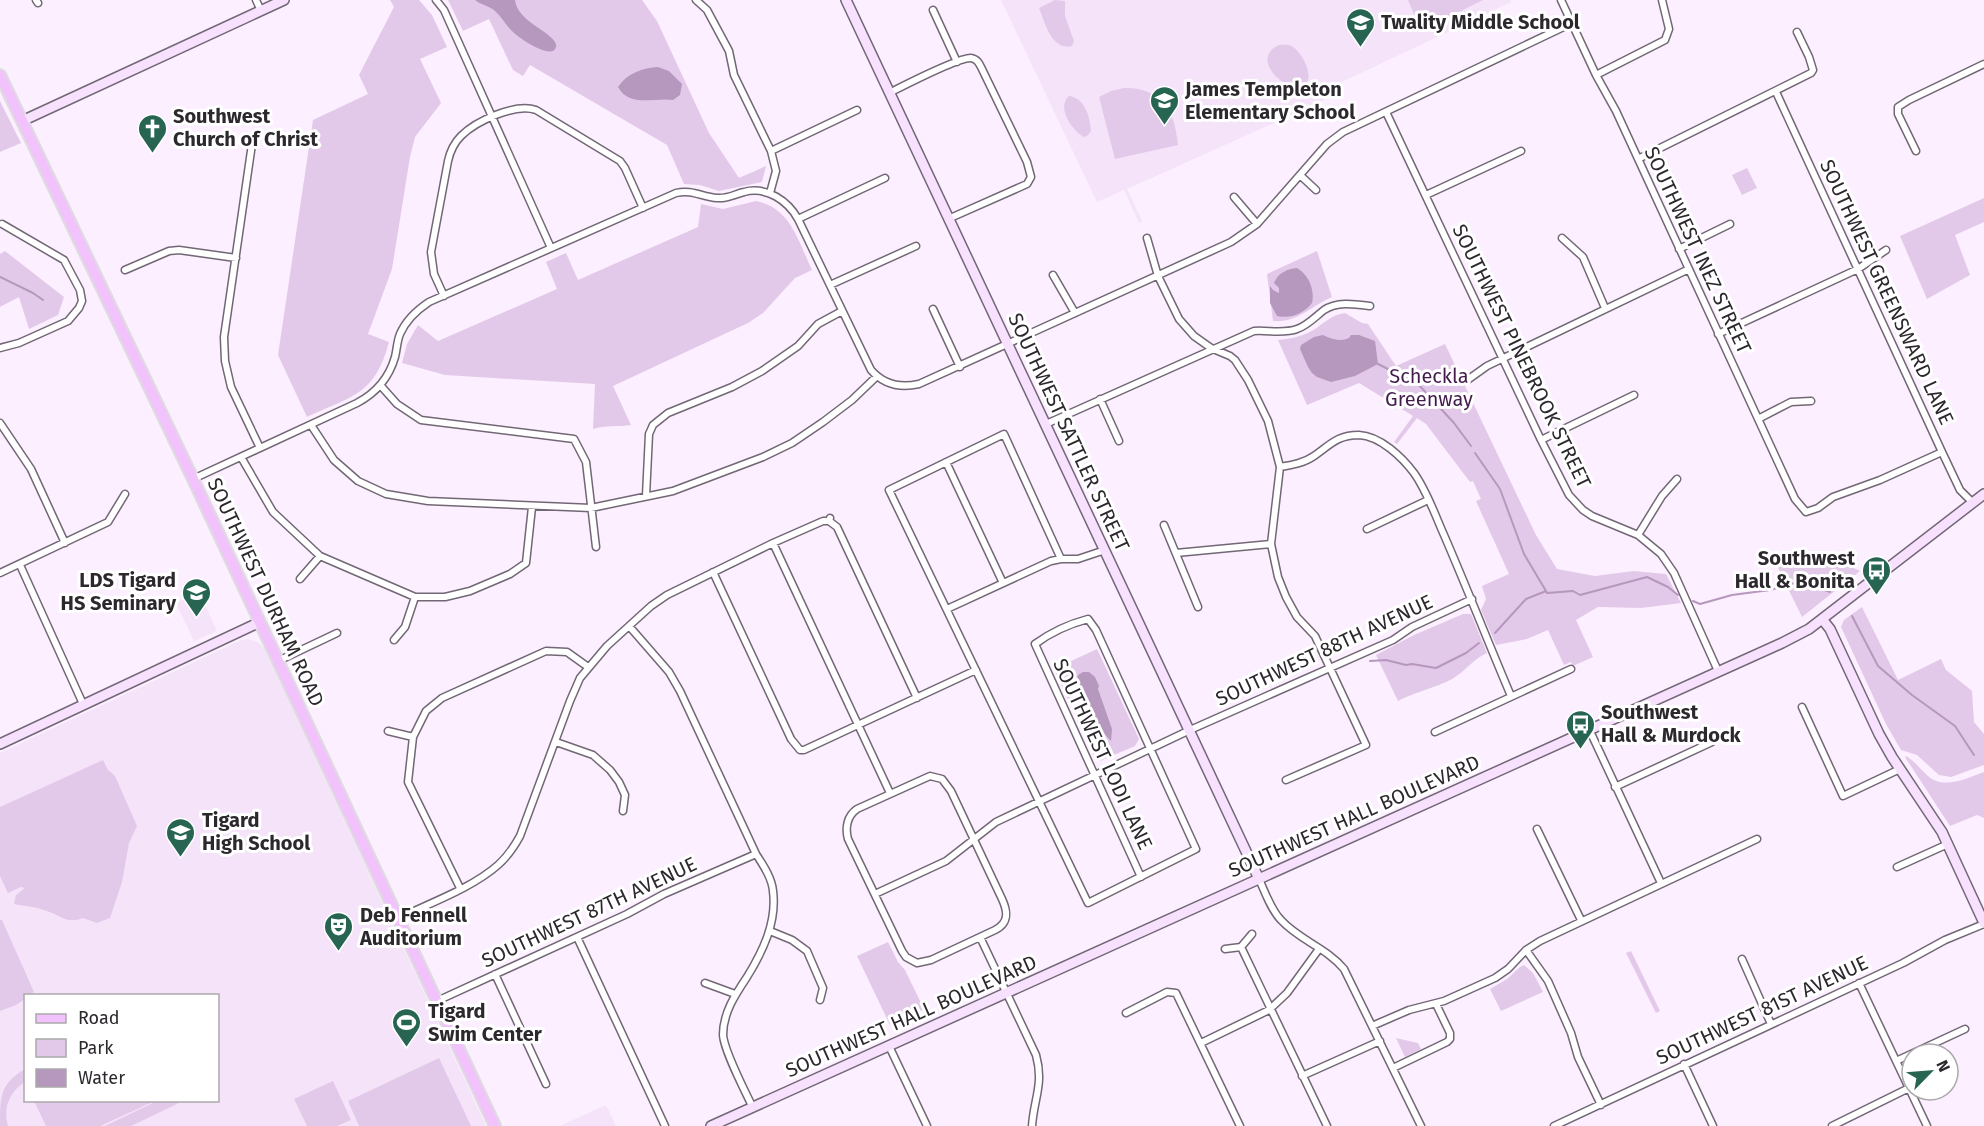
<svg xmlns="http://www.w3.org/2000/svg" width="1984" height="1126" viewBox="0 0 1984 1126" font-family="'Fira Sans',sans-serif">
  <rect width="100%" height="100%" fill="#fcefff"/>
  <path fill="#f4e3f9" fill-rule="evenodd" d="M1001,0H1510L1511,2L1325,90L1329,98L1127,189L1142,221L1139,223L1124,190L1097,202Z
    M199,592L217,631L194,641L176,603Z
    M248,639L259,643L264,648L486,1126H0V753L239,641ZM26,996H218V1100H26Z
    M606,1105L616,1126H560Z"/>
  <path fill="#e3c9e9" d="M390,0H419L432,15L447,47L420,59L441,103L415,137L410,157L392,269L368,334L389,342C375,395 352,396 307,417L278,355L313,120L368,94L359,75L394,7Z
    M448,0H642L657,21L709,133L739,178L766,166L762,182L719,191L700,185L684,184L667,145L530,65L523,76L513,70L489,19L463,31Z
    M1055,0L1065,1V16L1074,41L1072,46C1051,51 1045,22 1039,8Z
    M1408,0H1483L1421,31Z
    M1279,45C1284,45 1289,44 1293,47C1302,53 1315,76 1305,85C1290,97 1247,59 1279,45Z
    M1124,88C1161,87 1175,111 1178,145L1115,159L1099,97L1111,91Z
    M1069,96C1085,98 1090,117 1091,131L1087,136L1084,137C1072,131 1056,107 1069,96Z
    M0,101L21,143L0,152Z
    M1747,168L1757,188L1742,195L1732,175Z
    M1984,198V222L1955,235L1970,275L1927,299L1900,236Z
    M756,201C791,208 798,241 812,270L795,278L763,313L748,323L613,386L631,425C618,427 605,425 593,429L595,384L445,375L402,363L407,344L418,325L438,341L557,289L546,262L566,253L578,280L698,227L701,204L723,209Z
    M5,251L64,297L58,315L29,329L19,297L0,307V254Z
    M1317,251L1332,297C1311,306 1298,323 1273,321L1267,274Z
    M1345,313L1362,323L1368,324L1396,366L1445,344L1536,535L1557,569L1595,576L1634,571L1666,574L1681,603L1641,608L1598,607L1576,620L1593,657L1573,666L1571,662L1564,665L1548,630L1527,639L1496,645L1481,610L1486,599L1482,586L1509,574L1476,501L1481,499L1473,481L1470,482L1426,424L1417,418L1397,444L1394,442L1413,416L1359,383L1307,405L1278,340C1291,339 1304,336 1315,329C1325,322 1332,315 1345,313Z
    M1825,554L1860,571L1802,617L1778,568L1782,562Z
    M1862,607L1898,680L1941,659L1946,670L1972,691L1974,722L1984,734V765L1951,777L1939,775L1917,755L1901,750L1886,724L1841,627L1844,620Z
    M1463,614H1471L1487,653C1473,659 1466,671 1452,679C1435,688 1415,692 1398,701L1376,655L1414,635Z
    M1097,649L1139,739L1135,746L1100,761L1095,758L1054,669Z
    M1906,756C1916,762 1920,769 1928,776C1943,790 1968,778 1984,772V818L1977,815L1950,826L1905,757Z
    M103,760L108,770L115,776L137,826L129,843L122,882L110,918L97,923L83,918C66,924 62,916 47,911C37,907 25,906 14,904L16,895L25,888L21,887L8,893L0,876V807Z
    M0,920H2L34,992L30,995L26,996L25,999L16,1005L0,1011Z
    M888,942L898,962L905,970L924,1009L890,1025L857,956Z
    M1631,951L1660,1011L1656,1013L1626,953Z
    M1524,965L1533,973L1543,992L1501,1011L1490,989L1507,979L1520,967Z
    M1396,1038L1418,1043L1421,1049L1405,1057Z
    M439,1058L471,1126H359L348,1101Z
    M25,1069V1082C9,1092 3,1108 8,1126H0C0,1096 0,1084 25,1069Z
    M333,1081L351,1120L337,1126H307L294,1099Z
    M159,1100L181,1101L175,1105L131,1126H105Z
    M34,1101H155L100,1126H46Z"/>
  <path fill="#b697bd" d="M475,0H515C517,23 559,34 556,47C552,61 519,38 513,32C506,26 502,17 495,11C490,6 481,5 475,0Z
    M658,67L669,71L682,84L680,95L673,100C655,97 629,108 618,87C627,73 643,68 658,67Z
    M1297,268C1309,275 1315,290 1312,303C1303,314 1291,319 1277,316L1270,303V286L1273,290L1279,293V288L1274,283C1278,273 1287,269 1297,268Z
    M1323,335C1331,339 1341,342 1349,338L1351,335H1359L1375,341L1378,364L1355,376L1331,382L1317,377L1312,373L1308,367L1300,349L1301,345L1314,337Z
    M1083,672H1089L1095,677L1099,686L1098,689L1112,729L1111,741L1097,726L1089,703L1078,689L1077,681L1078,675Z"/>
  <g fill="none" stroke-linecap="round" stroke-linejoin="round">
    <path stroke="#b697bd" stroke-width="2" d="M0,277L33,293L43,300
      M1378,364L1418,384L1454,423L1471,446
      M1475,453L1500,489L1524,554L1546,591
      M1693,601L1700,604L1732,595L1770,590L1801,581L1830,592
      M1852,616L1878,666L1912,695L1955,726L1974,755
      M1495,633L1526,599L1546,591L1547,593L1573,591L1580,595L1647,577L1668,587L1678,595
      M1370,661L1386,660L1406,665L1412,664L1436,668L1466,653L1479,643"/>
    <defs>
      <path id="street" d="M36,0L38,3
        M256,0L261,11
        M436,0L444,10L551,248
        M696,0L707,10L729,51L734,75L771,151L776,171L770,193
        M1561,0L1596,75L1616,111L1795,499L1806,512L1818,508L1833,497L1880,480L1942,452
        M933,10L957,62
        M1596,75L1665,40L1669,29L1662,0
        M1776,92L1942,452L1960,490L1973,503
        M889,93C903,86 959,57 971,58C977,59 979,63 981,67L1027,162L1031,177L1027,184L948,219
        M1386,112L1541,440L1569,495L1583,510L1592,516L1638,535L1661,554L1674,573L1718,671
        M252,144L224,337L225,361L231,387L260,448
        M771,151L857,110
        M1916,151L1898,114V107L1909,100L1984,64
        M1638,159L1811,73L1813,70L1809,57L1797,32
        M1301,176L1316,190
        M1426,195L1521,151
        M1234,197L1257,224
        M798,219L885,178
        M1147,238L1158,276L1179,319L1194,336L1211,348L1230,356L1235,360L1248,380L1268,421L1280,467L1271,544L1278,577L1286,597L1297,617L1315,636L1366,745L1286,780
        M1562,238L1583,257L1605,308
        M1679,249L1730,224
        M125,270L169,251L179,250L236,258
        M1053,275L1075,313
        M830,285L916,246
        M444,296L434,274L431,252L448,161C450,152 454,143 461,136C476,121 515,103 536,110L620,161L625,168L643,208
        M933,309L960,367
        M1718,334L1858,269L1886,250
        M0,348L19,343L68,321L79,308L82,301L80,290L64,260L2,224
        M1466,381L1487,366L1689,269
        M381,386L397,404L421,420L574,439L586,462L596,547
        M1100,399L1119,441
        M1758,419L1791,402L1811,401
        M0,423L31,469L65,543
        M1046,424L1254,331C1268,330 1284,334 1297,329C1307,326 1315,317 1324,310C1337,301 1355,304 1370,306
        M311,425L334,460L358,481L386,494L428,501L591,508L673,491L763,457L792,443L823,422L852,400L876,377
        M1541,440L1634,395
        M241,457L273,512L320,556L415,597H445L470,591L510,574L526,563L532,507
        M946,462L1003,583
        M1280,467C1292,465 1304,463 1314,456C1330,445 1337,435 1359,435C1380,436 1402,457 1414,473C1427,491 1435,515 1444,535C1467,588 1488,642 1511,696
        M193,479L357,403C376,393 389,378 395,357C397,349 397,341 400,334C406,320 417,310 429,302L676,193C692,189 702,197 717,198C728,199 735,194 744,192C767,186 788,201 798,219L871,370C884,385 901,388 919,384L1231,242L1257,224L1327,144L1343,132L1572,23
        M646,496L649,434L653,425L668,413L732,387L762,371L798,346L818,324L842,311
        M829,521L837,527L917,698
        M1164,525L1198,607
        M1367,529L1428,500
        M1638,535L1662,496L1677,479
        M773,543L890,793
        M1176,553L1271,544
        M1061,559L1004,434L889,490L1088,903L1196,849L1096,630L1088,619C1069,624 1050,633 1035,644L1141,877
        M20,565L83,704
        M713,572L791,739L800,750H804L976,670
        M0,573L108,522L125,494
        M300,579L320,556
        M947,609L1051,561L1061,559H1078L1105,550
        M629,626L669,672L680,691L756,854C763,865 772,878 773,891C777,922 763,951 747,977C735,995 723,1013 723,1035C724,1051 745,1091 753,1108
        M394,640L405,627L415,597
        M278,661L337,633
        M1802,707L1843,796L1900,769
        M1589,729L1661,883
        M388,731L413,737
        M1435,732L1571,669
        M556,742L593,755L610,770L619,782L625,795L623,811
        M930,776L942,779L951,791L1002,899C1008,912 1009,923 995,930L931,960L917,963L906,957L902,951L848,839C845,828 847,816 857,809Z
        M1615,787L1712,742
        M1537,829L1581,920
        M1897,867L1948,844
        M1259,879C1265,892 1271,910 1281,920C1299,940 1327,948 1344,969L1421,1126
        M460,888L408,782L413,737L426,711L442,698L546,651L567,652L588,667
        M875,894L946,861L996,822L1190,730L1393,640L1412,627L1472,599
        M399,918C430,903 472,888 498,865C507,857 514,847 520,836L570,701L580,678L607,646L651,606L667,595L773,543L823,521H829L830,518
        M770,931L792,940L807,951L823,988L820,1000
        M577,937L665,1126
        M980,937L1036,1055C1044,1084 1034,1098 1032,1126
        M1241,947L1327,1126
        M1225,949L1241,947L1252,934
        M1526,950L1548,981L1571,1033L1578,1057L1601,1105
        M1742,959L1771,1024
        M495,974L546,1084
        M705,983L735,994
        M1859,983L1927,1126
        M437,1001L627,914L664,894L756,854
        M1126,1013L1167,992L1176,993L1240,1126
        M1372,1026L1409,1010L1444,1001L1495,978L1508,969L1526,950L1540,941L1757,839
        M1201,1043L1269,1010L1287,993L1319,949
        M889,1046L927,1126
        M1896,1061L1965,1029
        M1684,1064L1713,1126
        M1393,1068L1447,1042L1450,1039V1033L1436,1004
        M1302,1076L1380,1041
        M1554,1126L1903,963L1945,940L1984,924
        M1832,1126L1909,1088"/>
      <path id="secondary" d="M846,0L1259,879
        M22,121L284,0
        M1822,619L1830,629L1879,734L1892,757L1942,832L1984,923
        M0,744L260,622
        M711,1126L1782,643L1809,629L1984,494"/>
      <path id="primary" d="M0,75L193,479L495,1126"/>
    </defs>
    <use href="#street" stroke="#726774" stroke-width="9"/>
    <use href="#secondary" stroke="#726774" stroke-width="12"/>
    <use href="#primary" stroke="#ddd" stroke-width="14"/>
    <use href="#street" stroke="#fff" stroke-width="6"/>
    <use href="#secondary" stroke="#f8e1fe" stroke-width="9"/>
    <use href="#primary" stroke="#f2c2fd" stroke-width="10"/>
  </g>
  <defs>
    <symbol id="school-pin" viewBox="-11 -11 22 30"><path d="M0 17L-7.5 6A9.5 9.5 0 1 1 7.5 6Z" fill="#276552" stroke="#fff"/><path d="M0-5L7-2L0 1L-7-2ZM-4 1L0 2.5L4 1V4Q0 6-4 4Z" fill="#fff"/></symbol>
    <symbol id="church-pin" viewBox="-11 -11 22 30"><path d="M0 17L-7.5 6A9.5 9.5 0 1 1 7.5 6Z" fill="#276552" stroke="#fff"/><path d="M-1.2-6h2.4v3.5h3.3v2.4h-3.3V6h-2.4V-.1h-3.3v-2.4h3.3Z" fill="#fff"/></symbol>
    <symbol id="bus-pin" viewBox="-11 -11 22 30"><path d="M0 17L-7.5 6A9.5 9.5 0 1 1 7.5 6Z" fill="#276552" stroke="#fff"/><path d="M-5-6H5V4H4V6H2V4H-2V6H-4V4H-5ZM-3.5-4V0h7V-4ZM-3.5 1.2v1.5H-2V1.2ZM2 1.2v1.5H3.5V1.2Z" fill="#fff"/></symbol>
    <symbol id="theatre-pin" viewBox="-11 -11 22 30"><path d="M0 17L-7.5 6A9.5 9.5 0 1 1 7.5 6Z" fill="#276552" stroke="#fff"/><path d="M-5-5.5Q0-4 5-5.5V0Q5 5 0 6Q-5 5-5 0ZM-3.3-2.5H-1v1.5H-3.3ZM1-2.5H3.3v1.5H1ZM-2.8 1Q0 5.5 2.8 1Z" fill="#fff"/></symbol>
    <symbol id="stadium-pin" viewBox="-11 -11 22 30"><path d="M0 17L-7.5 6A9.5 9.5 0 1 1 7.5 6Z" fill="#276552" stroke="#fff"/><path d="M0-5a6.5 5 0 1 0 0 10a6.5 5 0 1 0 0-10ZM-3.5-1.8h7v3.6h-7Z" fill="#fff"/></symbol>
  </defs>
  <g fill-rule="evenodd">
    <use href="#school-pin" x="1344" y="6" width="33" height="45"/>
    <use href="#school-pin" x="1148" y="84" width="33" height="45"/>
    <use href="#church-pin" x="136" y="112" width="33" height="45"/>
    <use href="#bus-pin" x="1860" y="554" width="33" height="45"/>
    <use href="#school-pin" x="180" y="576" width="33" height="45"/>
    <use href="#bus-pin" x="1564" y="708" width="33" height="45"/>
    <use href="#school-pin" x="164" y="816" width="33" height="45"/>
    <use href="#theatre-pin" x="322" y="910" width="33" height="45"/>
    <use href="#stadium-pin" x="390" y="1006" width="33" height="45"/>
  </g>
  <g text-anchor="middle" stroke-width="6" stroke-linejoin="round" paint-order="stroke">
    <g font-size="20" font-weight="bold" fill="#2c282d" stroke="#fff" text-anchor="start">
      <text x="1381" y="29">Twality Middle School</text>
      <text x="1185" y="96">James Templeton<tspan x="1185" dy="23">Elementary School</tspan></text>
      <text x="173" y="123">Southwest<tspan x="173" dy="23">Church of Christ</tspan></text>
      <text x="1855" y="565" text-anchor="end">Southwest<tspan x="1855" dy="23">Hall &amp; Bonita</tspan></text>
      <text x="176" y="587" text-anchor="end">LDS Tigard<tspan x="176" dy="23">HS Seminary</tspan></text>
      <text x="1601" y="719">Southwest<tspan x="1601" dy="23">Hall &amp; Murdock</tspan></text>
      <text x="202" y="827">Tigard<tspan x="202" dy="23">High School</tspan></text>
      <text x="360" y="922">Deb Fennell<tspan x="360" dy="23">Auditorium</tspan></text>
      <text x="428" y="1018">Tigard<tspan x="428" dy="23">Swim Center</tspan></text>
    </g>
    <g font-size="20" fill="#2c282d" stroke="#fff">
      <text transform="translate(1698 250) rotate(65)" y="7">SOUTHWEST INEZ STREET</text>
      <text transform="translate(1887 292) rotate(65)" y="7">SOUTHWEST GREENSWARD LANE</text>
      <text transform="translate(1522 356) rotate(64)" y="7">SOUTHWEST PINEBROOK STREET</text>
      <text transform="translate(1069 432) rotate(65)" y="7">SOUTHWEST SATTLER STREET</text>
      <text transform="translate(266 592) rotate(65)" y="7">SOUTHWEST DURHAM ROAD</text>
      <text transform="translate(1324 650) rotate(-25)" y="7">SOUTHWEST 88TH AVENUE</text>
      <text transform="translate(1103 754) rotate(65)" y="7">SOUTHWEST LODI LANE</text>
      <text transform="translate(1354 816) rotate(-24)" y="7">SOUTHWEST HALL BOULEVARD</text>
      <text transform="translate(589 912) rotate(-25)" y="7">SOUTHWEST 87TH AVENUE</text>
      <text transform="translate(1762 1010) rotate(-25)" y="7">SOUTHWEST 81ST AVENUE</text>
      <text transform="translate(911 1016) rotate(-24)" y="7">SOUTHWEST HALL BOULEVARD</text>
    </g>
    <g font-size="20" fill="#431b4c" stroke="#fff">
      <text x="1429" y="383">Scheckla<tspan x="1429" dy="23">Greenway</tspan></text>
    </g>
  </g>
  <rect x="24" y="994" width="195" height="108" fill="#ffffff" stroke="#aba9ab" stroke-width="1.5"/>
  <rect x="36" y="1014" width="30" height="9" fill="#f2c2fd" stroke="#aba9ab" stroke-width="1.5"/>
  <text x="78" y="1024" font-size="18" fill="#2c282d">Road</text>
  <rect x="36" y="1039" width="30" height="18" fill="#e3c9e9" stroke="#aba9ab" stroke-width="1.5"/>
  <text x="78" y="1054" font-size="18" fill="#2c282d">Park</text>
  <rect x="36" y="1069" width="30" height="18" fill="#b697bd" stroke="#aba9ab" stroke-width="1.5"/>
  <text x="78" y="1084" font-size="18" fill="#2c282d">Water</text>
  <g transform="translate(1930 1072) rotate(65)"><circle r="28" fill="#ffffff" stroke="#aba9ab" stroke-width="1.5"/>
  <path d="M0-4.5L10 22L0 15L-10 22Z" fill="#276552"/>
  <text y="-9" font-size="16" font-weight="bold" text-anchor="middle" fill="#2c282d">N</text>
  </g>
</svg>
